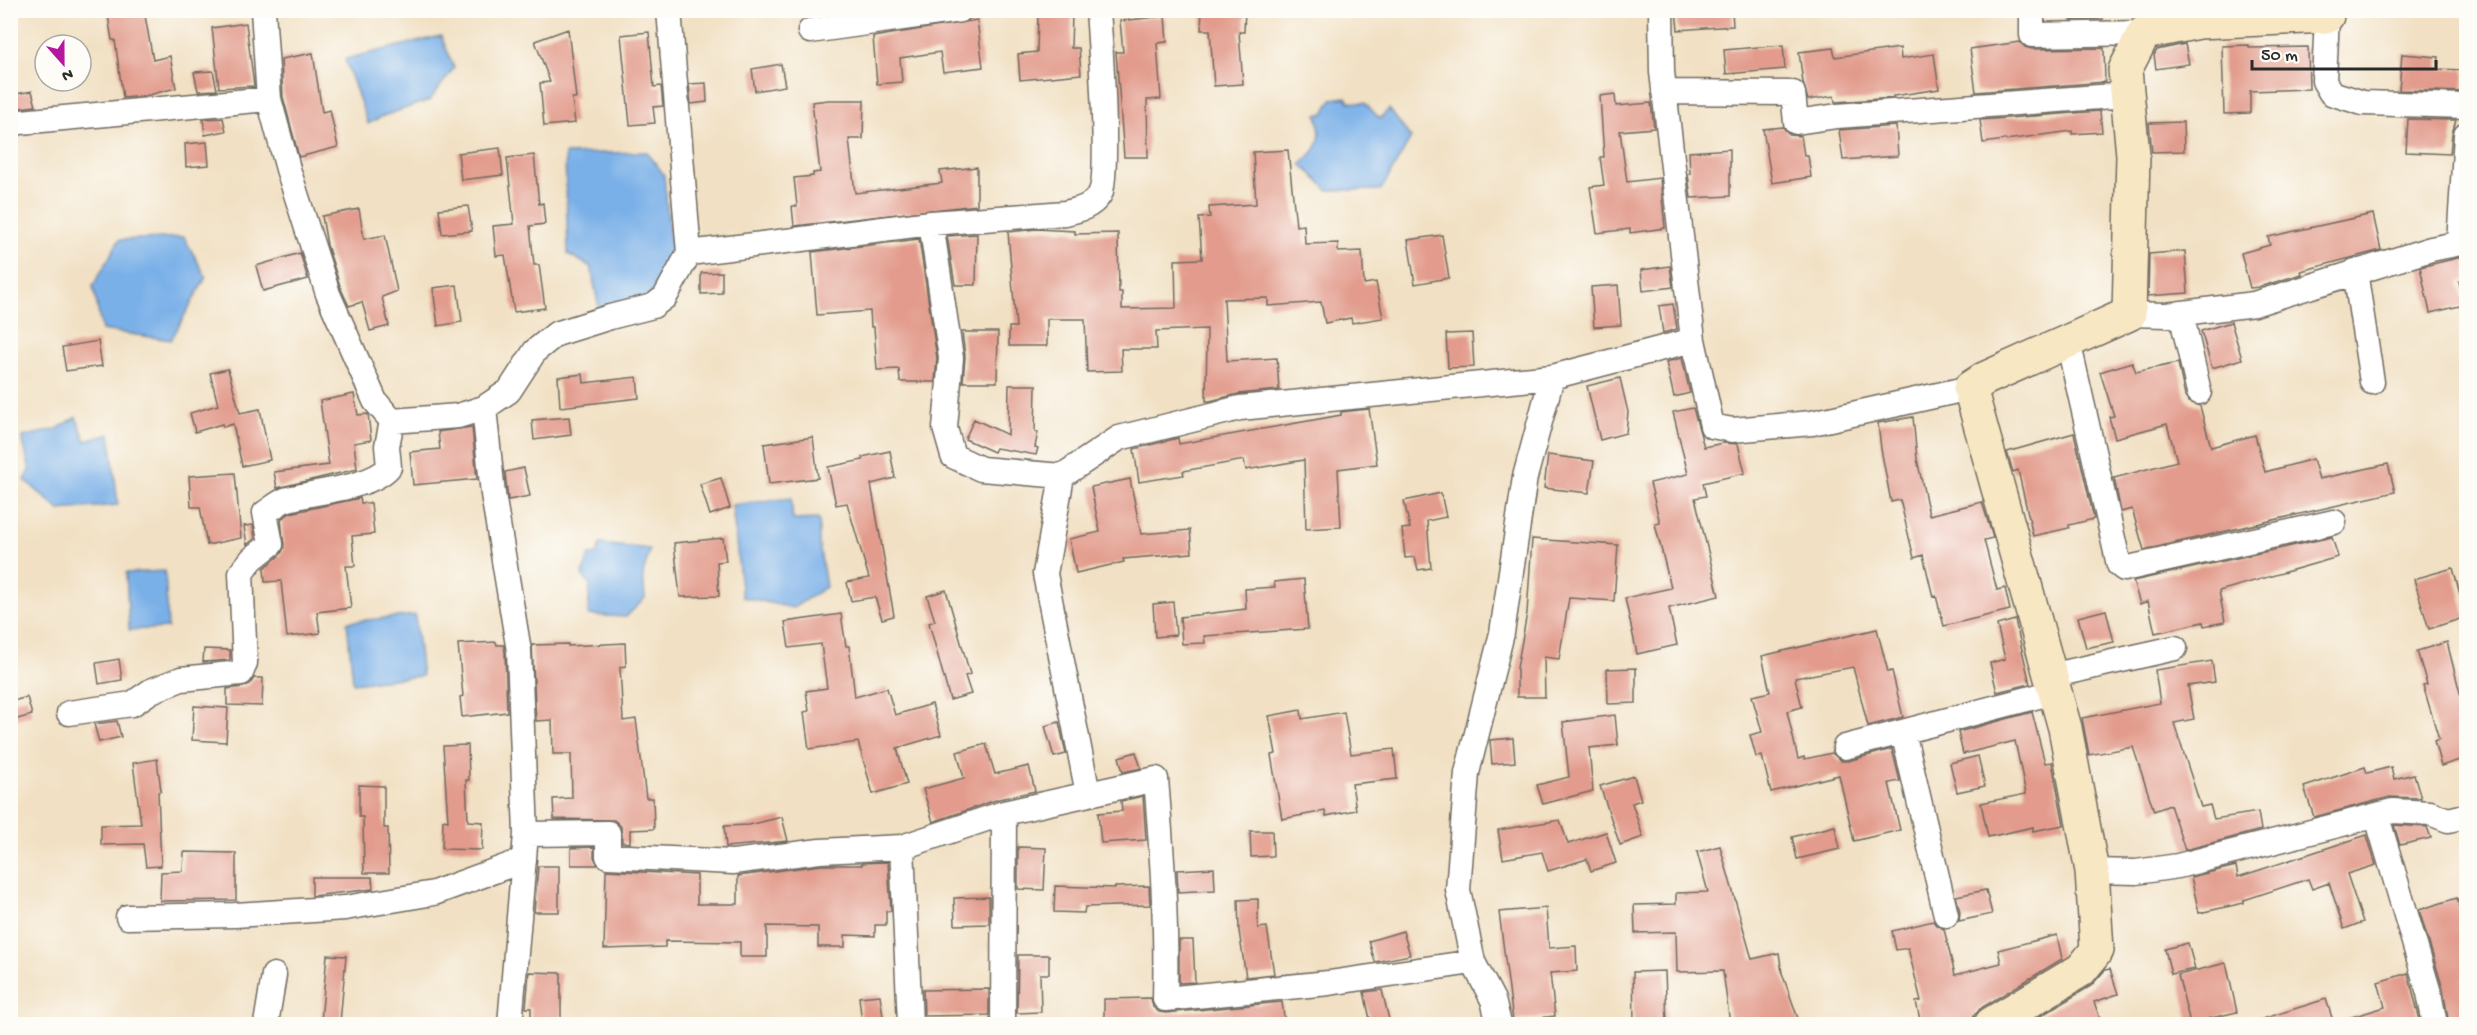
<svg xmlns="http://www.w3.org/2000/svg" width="2477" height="1035" viewBox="0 0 2477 1035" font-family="'Gochi Hand',sans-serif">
  <rect width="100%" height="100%" fill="#fdfcf7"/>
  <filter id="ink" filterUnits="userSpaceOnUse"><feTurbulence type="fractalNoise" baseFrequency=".0167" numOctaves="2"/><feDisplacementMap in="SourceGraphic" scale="12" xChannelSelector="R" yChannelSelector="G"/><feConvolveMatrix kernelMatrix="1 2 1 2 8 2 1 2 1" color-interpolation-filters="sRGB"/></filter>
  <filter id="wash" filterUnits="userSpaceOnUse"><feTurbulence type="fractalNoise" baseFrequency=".008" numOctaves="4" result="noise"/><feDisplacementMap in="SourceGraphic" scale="24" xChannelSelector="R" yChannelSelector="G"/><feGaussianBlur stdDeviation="1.35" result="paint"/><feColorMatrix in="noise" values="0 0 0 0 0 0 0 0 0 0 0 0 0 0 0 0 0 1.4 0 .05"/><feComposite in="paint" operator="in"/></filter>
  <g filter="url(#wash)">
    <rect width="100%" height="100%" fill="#f1e0c3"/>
    <path fill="#7ab0e8" stroke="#526e8a" stroke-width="1.5" d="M441,36L454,68L430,100L383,116L368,124L345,59Z
      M1346,97L1349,102L1365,103L1380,119L1389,109L1411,138L1381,190H1328L1301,164C1320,148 1323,139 1317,115L1324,113L1332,99Z
      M647,152L664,175L671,250L669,264L656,290L646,298L599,309L591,267L568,254L565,154Z
      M184,237L206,277L171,340L102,330L93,286L119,240Z
      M76,417L86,441L110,434L118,505L59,510L25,480L30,471L22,437L57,429Z
      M791,498L793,520L819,519V543L826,587L793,608L742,597L732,505Z
      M600,544L650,549L643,574L645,598L626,617L588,615L590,584L582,575L589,555L597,554Z
      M165,571L168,628L129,630L126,573Z
      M415,615L422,676L353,683L347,622Z"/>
    <g id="blocks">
      <path fill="#e29b8c" d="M107,10H144L153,60L170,56L176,88L145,96L123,98L115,40H112Z
        M1202,10H1245L1244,32H1239L1243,84L1214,86L1210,30H1201Z
        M1676,10H1732L1733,26L1678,30Z
        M2070,10H2103V19L2071,20Z
        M1038,13L1072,14L1071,48H1079L1081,74L1020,80L1018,54L1037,52Z
        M1165,16L1167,42L1157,43L1161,99L1147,100L1148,157H1124L1116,52H1123L1120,21Z
        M977,20L983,67L943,72L940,52L900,58L902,82L877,84L873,37Z
        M246,23L254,86L219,88L212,28Z
        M568,29L576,98H572L575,123L544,126L540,83L550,82L535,41Z
        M649,32L654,87L661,86L663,106L653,107L655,123L630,125L621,35Z
        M2020,42L2025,47L2032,49L2104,48L2105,82L1976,92L1970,49Z
        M2185,44L2189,64L2156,69L2154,55L2157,50Z
        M1783,45L1785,69L1726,74L1724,50Z
        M2249,45V48L2308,47L2309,89L2250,91V113L2224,114L2222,46Z
        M1833,48L1835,57L1900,48L1901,59L1934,54L1939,89L1893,96L1894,98L1835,102L1834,96L1808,100L1803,83L1799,52Z
        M313,53L322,112L330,110L338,147L299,157L283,97L281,59Z
        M2402,54L2439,57L2438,69L2464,70L2463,92L2399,90Z
        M781,64L785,86L755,91L752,69Z
        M213,71L217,90L198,91L194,72Z
        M706,83L707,102L691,104L689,84Z
        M32,91L36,106L10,109V95Z
        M1615,94L1616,106L1651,103L1654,128L1620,131L1627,182L1660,178L1665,228L1630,233V229L1597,233L1590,187L1604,185L1600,157H1604L1600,96Z
        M829,100H864L863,139H849L855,193L942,183L940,171L977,167V205L794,226L792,206H797L794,178L813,176V173L820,172L812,102Z
        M2100,111L2102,132L2072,134V131L1983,143L1980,120Z
        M223,118L226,131L205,135L203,119Z
        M2408,119L2456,120L2452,134L2450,154L2406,152Z
        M2183,122L2184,151L2152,152L2149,123Z
        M1896,126L1898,156L1843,160L1839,130Z
        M1783,127L1790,135L1801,136L1804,155H1808L1811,177L1772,183L1763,129Z
        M207,142L209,165L186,167L185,144Z
        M500,148L503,175L461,180L458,153Z
        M1730,149V196L1691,198L1688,174H1690L1689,152Z
        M1288,150L1296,226L1304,225L1305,244L1338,243V252L1362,251L1364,284L1376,282L1383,318L1352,323L1351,318L1325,323L1321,302L1268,306V298L1224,299L1227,361L1277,358L1279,390L1238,394L1210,401H1206L1207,329L1156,331L1157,349H1121L1122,371L1087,372L1085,319H1047V346H1009V327H1016L1008,232L1036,229L1075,231V234L1118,233L1119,292H1122V309L1176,308L1175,260L1202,259L1199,218L1210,217L1209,207L1256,204L1253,152Z
        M534,155L539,204L543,203L545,224L530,226L534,265H539L545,308L514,312L505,255L496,256L493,226L514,224L507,158Z
        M468,206L472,231L442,234L439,209Z
        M359,209L364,239L385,235L397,291L382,297L389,326L370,331L362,302L349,306L341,289L327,245L322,216Z
        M2373,214L2381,250L2301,271L2302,274L2259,287L2250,288L2241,253L2270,245L2268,237Z
        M977,234L976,285H955L947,236Z
        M1442,235L1449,278L1415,284L1408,240Z
        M919,239L937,358L935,382H900L899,369L877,370L874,327H871L870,311L817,315L812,252Z
        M2185,251L2188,293L2148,296L2149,254Z
        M300,253L308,279L263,291L256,266Z
        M2466,256V280L2459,282L2464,305L2430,313L2420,267Z
        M1670,266L1673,287L1643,291L1641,270Z
        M722,272V293L701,294V273Z
        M457,285L462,322L438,326L433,288Z
        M1618,285L1621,325L1594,327L1591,287Z
        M1673,304L1677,329L1663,333L1659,306Z
        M2231,322L2242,359L2212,368L2201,331Z
        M962,332H998L997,382H963L965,356Z
        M1472,333L1474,367L1448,368L1446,334Z
        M98,341L102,366L66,371L62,347Z
        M1682,358L1690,393L1674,397L1666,362Z
        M2132,362L2136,372L2178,363L2185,396L2189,402L2200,406L2211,447L2255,435L2265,472L2313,459L2319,479L2388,464L2395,492L2144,550L2132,509L2121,512L2114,478L2177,461L2167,424L2115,438L2109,417L2114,416L2100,372Z
        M228,369L240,413L260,409L270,460L242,466L233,424L223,427L222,424L195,432L190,413L218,405L210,373Z
        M583,374L584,383L637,377L639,398L560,407L558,377Z
        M1620,378L1628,412L1626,433L1600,440L1587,386Z
        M1009,385H1036L1035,432H1038L1035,447L1038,448L1036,455L996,448L994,452L965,439L974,419L1008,435Z
        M354,394L358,415L368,414L371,440L354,443L357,469L277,488L274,472L329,465L320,401Z
        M1693,408L1704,447L1723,443L1738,444L1745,473L1703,483L1706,496L1695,498L1719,596L1669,608L1677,645L1637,654L1625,598L1671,588L1655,524L1660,523L1650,483L1688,474L1673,412Z
        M1369,409L1377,464L1338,469L1341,527L1306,529L1304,460L1246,470L1244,460L1183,471L1184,475L1139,482L1134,449L1178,438L1179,444L1341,415V412Z
        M569,417L571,435L534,440L532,420Z
        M1913,417L1917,459L1929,515L1982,502L1993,538L1984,540L1997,590L2005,588L2010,610L1944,626L1936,596L1933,597L1923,555L1914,558L1900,500L1891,502L1881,449L1878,423Z
        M472,427L477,479L413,485L410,452L440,449L438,432Z
        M2074,433L2094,519L2069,525V528L2033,536L2018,470L2013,472L2007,452Z
        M813,437L818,478L769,484L764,444Z
        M890,451L895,478L871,484L894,616L882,619L875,597L851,601L847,582L869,578L847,503L836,505L828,467L863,460L862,457Z
        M1548,455L1594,461L1589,493L1544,488Z
        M524,468L530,496L508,500L505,472Z
        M235,473L241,538L207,545L200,507H191L189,476Z
        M721,478L730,508L710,515L700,484Z
        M1130,479L1141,534L1190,530L1192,553L1123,559L1124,562L1076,573L1069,539L1100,532L1091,487Z
        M1441,493L1446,517L1427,521L1431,568L1418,570L1415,557L1405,558L1402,529L1410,528L1404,501Z
        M360,498L361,503H371L374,534L352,536L355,566H346L351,608L317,612L320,633L287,637L281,581L265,582L264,568L280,555L284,548L281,519L290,513Z
        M253,525L255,538L247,545L244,526Z
        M2332,537L2338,557L2219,591L2225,622L2204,626L2203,622L2155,633L2148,601L2140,604L2133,581Z
        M723,538L726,561L717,562L719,596L680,597L674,543Z
        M1532,539L1618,545L1614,601L1569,598L1559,659L1544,657L1545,697H1517V668L1527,613Z
        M2453,568L2466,617L2429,629L2414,579Z
        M1304,579L1308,629L1204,636L1205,643L1182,644L1180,617L1246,609L1245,589L1275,587L1274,582Z
        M946,590L970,674L965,676L971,694L950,700L929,623L935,621L927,596Z
        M1173,602L1176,635L1155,637L1153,604Z
        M2106,610L2114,642L2086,648L2078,617Z
        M841,614L846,646H849L855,697L887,688L895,715L932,704L941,735L897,748L907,784L873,794L858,742L809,749L804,712L809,711L806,691L827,688L821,644L789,648L785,622Z
        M2015,620L2030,684L1997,692L1990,663L2005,659L1997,625Z
        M1877,629L1888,672L1892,671L1903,717L1868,726L1853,667L1795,678L1802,707L1787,711L1798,759L1804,757L1805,759L1832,753L1841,761H1848L1892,749L1900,781L1889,783L1900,830L1854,841L1839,775L1771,792L1762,756L1756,757L1750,735L1762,732L1752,696L1770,692L1762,656Z
        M496,642L497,645H504L505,652L507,712L462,717L460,697L463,696L458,644Z
        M2447,642L2466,716V720L2461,722L2466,743V758L2441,766L2434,741L2439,739L2423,685L2427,684L2417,651Z
        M625,643L626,666L620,667L623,721L636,719L646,798H653L654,829L630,830V843L622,842L621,826L614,820L554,819L553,799L572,798L571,754H553L552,720L536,721L532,645L568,644V646Z
        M204,649L230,650V660L203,662Z
        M119,659L122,680L99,684L96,663Z
        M2212,661L2215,682L2188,686L2194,719L2174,723L2201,807L2210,805L2214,819L2258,812L2261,830L2185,850L2170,805L2154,811L2133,747L2089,755L2082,718L2160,703L2155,670Z
        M1636,668V703L1608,704L1607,669Z
        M254,678H263L262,706L227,705V689L243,687L250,684Z
        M27,697L32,715L10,721V702Z
        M194,706L228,708L226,742L192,740Z
        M1301,710L1302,719L1344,712L1351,754L1394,749L1397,779L1352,784L1356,810L1326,816L1325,811L1282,819L1271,755L1276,754L1269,716Z
        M2032,712L2045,763L2052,762L2064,825L2033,831V827L1988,837L1981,803L2026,794L2015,741L1963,754L1958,732Z
        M1615,715L1618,745L1589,748L1593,791L1543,804L1537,785L1569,777L1563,722Z
        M117,721L121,737L99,742L94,724Z
        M1059,722L1066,754L1054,757L1045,726Z
        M1513,738L1515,762L1492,764L1490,740Z
        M986,744L995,774L1029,766L1035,791L999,799L933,822L923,789L964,778L957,752Z
        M468,745L469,780H466L468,821L483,822L482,850L442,849L443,820L448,821L443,746Z
        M1136,752L1141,768L1123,772L1119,757Z
        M1978,756L1985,786L1957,792L1950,763Z
        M157,759L161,791L158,792L161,866L146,867L143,844L101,845V825L141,824L133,763Z
        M2365,767L2367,773L2391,767L2394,779L2414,774L2421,798L2390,797L2314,817L2304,787Z
        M1634,776L1641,800L1632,803L1643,837L1620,845L1600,786Z
        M359,785L384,786V828H388L389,873H364L363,817H359Z
        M1143,796L1146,840L1101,843L1098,813L1122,811L1121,801Z
        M782,817L788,841L726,847L724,826L749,825Z
        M1560,820L1568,844L1606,832L1616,863L1591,871L1587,859L1548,871L1542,852L1503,859L1498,830Z
        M2394,825L2427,827L2431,838L2400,845Z
        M1835,826L1840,849L1797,859L1792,837Z
        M1250,831H1272L1273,856L1251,857Z
        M2367,835L2376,865L2347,874L2363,922L2344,929L2329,883L2312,889L2308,879L2244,900V903L2199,913L2191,877L2236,866L2238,877Z
        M1720,846L1752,959L1779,953L1782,973L1800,1024H1730L1723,971L1677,972L1676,932L1635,933L1634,905L1676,904V893L1708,892L1697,852Z
        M594,847V857L598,865H571V848Z
        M1018,847L1046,848L1044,890L1018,889Z
        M184,852L236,853V900L160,901L161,872L183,871Z
        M888,862L891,911H886V925H875V936L845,935V947H818V927L767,926V957H740V942L665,941V947L604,949L606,870L697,875V904H738V876L821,865H862V863Z
        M538,866H559V912H534Z
        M1214,868L1215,890L1178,892L1177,870Z
        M312,877H372L373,889L312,896Z
        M1055,886L1115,888V887L1149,886L1150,905L1085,907L1084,913L1054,912Z
        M1986,890L1992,914L1959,921L1960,912L1956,896Z
        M989,897V924L955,925L954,898Z
        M2457,898L2466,931V1024H2449L2443,989L2419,910Z
        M1258,899V928L1267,927L1274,974L1246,977L1239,931L1238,900Z
        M1546,908L1549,948L1576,946L1577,971L1550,973L1555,1016L1513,1021L1499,912Z
        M1933,921L1936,925L1944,929L1955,975L2001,963L1998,950L2057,935L2062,959L1981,1008L1974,1015L1972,1024H1921L1916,1002L1921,1001L1908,948L1896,950L1892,931Z
        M1403,931L1410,955L1375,962L1369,941Z
        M1179,940H1193L1195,982L1179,983Z
        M2188,943L2195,969L2171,974L2165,949Z
        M327,955L346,956L340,1023L321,1021Z
        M1018,955H1049V974H1040L1041,1012L1017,1013Z
        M2226,963L2237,1012L2190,1023L2178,975Z
        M2110,969L2118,994L2094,1002L2102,1024H2027L2091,986L2105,970Z
        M1665,971L1667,1024H1634L1633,972Z
        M529,972L561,973V1024H531V1008H526Z
        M2408,973L2421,1024H2343L2342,1020L2385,1007L2378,982Z
        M989,989V1015L924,1016L923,990Z
        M1382,990L1390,1024H1371L1364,992Z
        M880,995L884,1024H862L859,997Z
        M1151,998L1153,1007L1159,1012L1166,1013L1282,1002L1285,1024H1104V999Z
        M2326,999L2334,1024H2259V1020Z"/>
    </g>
  </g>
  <g filter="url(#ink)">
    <use href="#blocks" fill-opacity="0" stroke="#706a60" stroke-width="1.5"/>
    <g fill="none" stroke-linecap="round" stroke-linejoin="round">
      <defs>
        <path id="street" d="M263,10L269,99L288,169L328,294L375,401L392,421L458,416L484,408L509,391L535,351L556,334L610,317L653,306L665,297L689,253L669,10
          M1661,10L1662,72L1693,340
          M2032,10V35L2144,33
          M2327,16L2324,81L2331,93L2363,103L2466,106
          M810,31L960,10
          M1664,92L1793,93L1796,122L1837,116L2127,95
          M10,123L269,99
          M931,223L951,358L945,428L953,456L981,469L1062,476L1119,438L1240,408L1552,377L1693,340L1712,426L1732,430L1812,423L1970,388
          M2459,243L2466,135
          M689,253L931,223L1065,213C1079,210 1092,207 1100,194C1110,175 1100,39 1098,10
          M2355,271L2372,382
          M2181,313L2199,392
          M2129,314L2167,315L2254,304L2431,249L2466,242
          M2068,341L2119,565L2124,569L2334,522
          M484,408L493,494L519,651L526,834L510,1024
          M1062,476L1045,574L1088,794
          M2050,676L2175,648
          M69,713L132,704L151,691L181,679L241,673L245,663L241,573L252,559L271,544L265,513C271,509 278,503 285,500C313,491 370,489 389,467L387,446L392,421
          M1903,732L1946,915
          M1845,747L2054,692
          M1004,813L1156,779C1162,852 1167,925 1165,999L1329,983L1473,962L1493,1000L1499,1024
          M2377,817L2429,993L2435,1024
          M526,834L608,833V856L733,862L820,851L902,847L1004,813L1003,1024
          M902,847L910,1024
          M2092,871L2136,872L2178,866L2393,811L2430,813L2448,820L2466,816
          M128,917L235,915L345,908L434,893L524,860
          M1473,962L1458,890L1467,773L1502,633L1525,477L1552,377
          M266,1024L274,975"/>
        <path id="secondary" d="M1991,1024L2081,970L2097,950L2092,871L2065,728L1970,388L1984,379L2129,314L2133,155L2125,70L2144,33L2199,22L2327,16V10"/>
      </defs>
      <use href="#street" stroke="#706a60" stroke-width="27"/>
      <use href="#secondary" stroke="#706a60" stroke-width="36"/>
      <use href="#street" stroke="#fff" stroke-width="24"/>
      <use href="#secondary" stroke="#f8e7c3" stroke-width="33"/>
    </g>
  </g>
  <rect width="2477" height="1035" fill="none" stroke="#fdfcf7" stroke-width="36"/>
  <g transform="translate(63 63) rotate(159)"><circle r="28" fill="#fdfcf7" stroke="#a9a8a5" stroke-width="1.5"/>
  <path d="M0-4.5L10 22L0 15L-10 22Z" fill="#b5179e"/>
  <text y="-9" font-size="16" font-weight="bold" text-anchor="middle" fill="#2b2b2b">N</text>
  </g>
  <path d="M2252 60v9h184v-9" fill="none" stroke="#2b2b2b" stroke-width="3"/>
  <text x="2261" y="60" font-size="18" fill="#2b2b2b" stroke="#fdfcf7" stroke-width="4.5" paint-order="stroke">50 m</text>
</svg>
